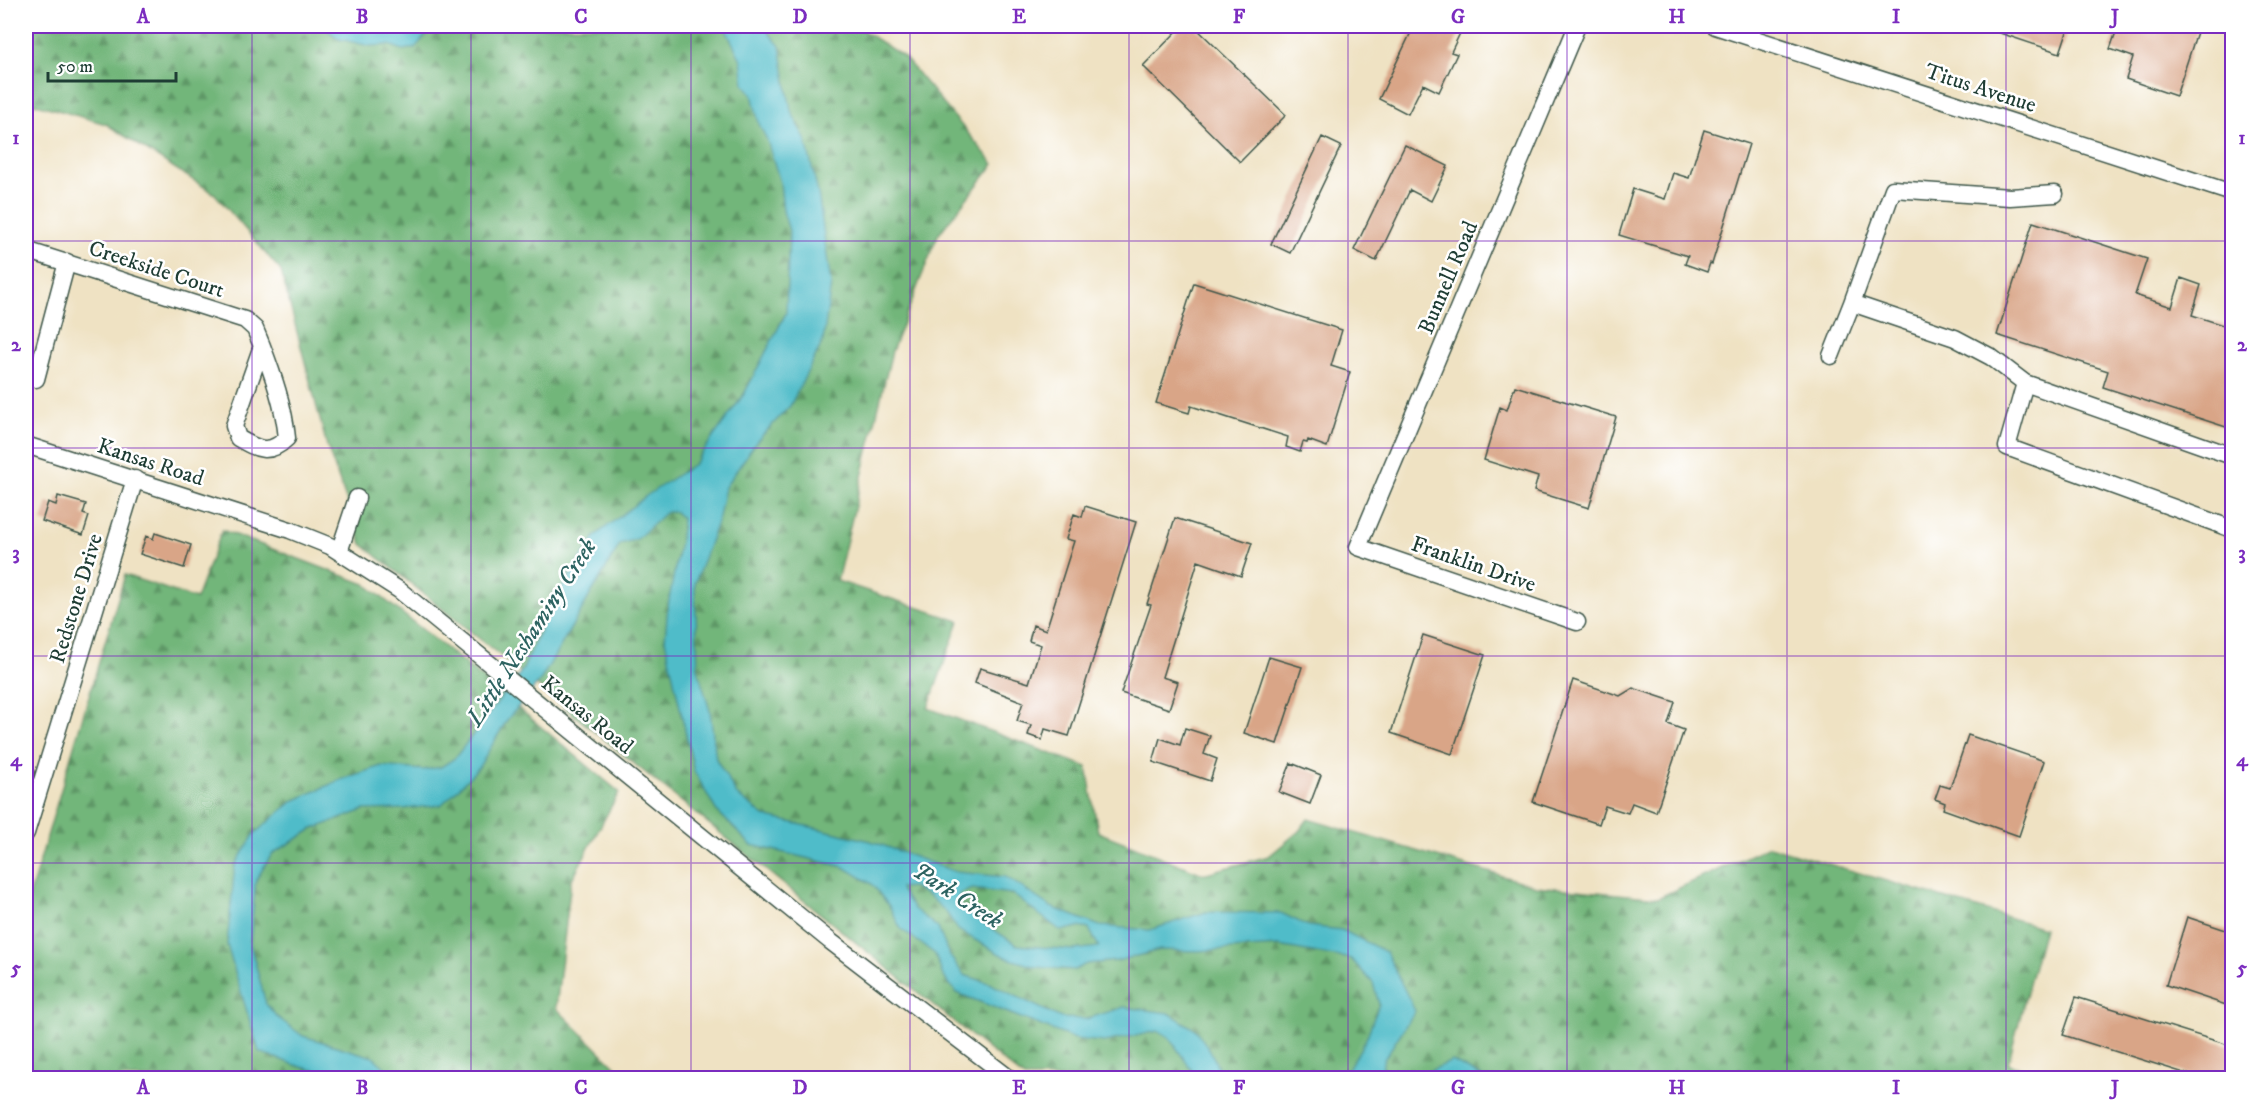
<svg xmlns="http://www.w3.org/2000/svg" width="2258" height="1104" viewBox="0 0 2258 1104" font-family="'IM FELL DW Pica',serif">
  <defs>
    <pattern id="forest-firs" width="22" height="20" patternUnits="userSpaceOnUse" patternTransform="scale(1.5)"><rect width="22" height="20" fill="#72b67a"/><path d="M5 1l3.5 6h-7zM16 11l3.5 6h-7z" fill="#5d9565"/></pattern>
  </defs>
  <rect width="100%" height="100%" fill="#fff"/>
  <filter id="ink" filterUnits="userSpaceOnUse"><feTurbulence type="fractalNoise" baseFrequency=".0167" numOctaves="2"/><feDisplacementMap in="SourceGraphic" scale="12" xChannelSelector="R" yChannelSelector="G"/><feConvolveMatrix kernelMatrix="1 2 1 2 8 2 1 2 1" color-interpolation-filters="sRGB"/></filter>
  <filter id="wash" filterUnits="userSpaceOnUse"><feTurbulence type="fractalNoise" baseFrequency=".008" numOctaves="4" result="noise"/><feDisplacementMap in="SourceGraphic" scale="24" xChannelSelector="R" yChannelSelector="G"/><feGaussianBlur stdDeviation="1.35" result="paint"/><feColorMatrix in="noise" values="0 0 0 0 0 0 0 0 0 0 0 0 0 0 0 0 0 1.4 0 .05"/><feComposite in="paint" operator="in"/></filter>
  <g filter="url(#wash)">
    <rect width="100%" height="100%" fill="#efe2c3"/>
    <path fill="url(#forest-firs)" stroke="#487a57" stroke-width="1.5" d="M26,26H856L904,57L994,164L938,235L892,351L837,581L959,621L928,708L1087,767L1098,832L1203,874L1269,856L1299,831L1308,819L1536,886L1658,898L1769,846L2044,928L2008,1063L2050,1078H1024L362,544L327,446L281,271L215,194L106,124L26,101Z
      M222,530L365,584L457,657L619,792L571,881L556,1008L627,1078H26V907L125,575L196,599Z"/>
    <path fill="#4fbcc9" stroke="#377c7e" stroke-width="1.5" fill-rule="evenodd" d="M322,26H364L373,30L388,26H434L415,48L403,50L389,45L370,46L339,39Z
      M724,26H763L780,46L791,111L806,141L818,193L831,284L823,341L790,406L757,441L725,487L719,517L695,583L698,670L710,711L716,759L737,795L764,816L871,841L956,872L1006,877L1051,907L1100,926L1150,930L1206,912L1281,913L1308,926L1342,930L1386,952L1415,1011L1383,1061L1382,1078H1335L1349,1068L1366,1039L1379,1004L1373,983L1351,959L1279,946L1197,951L1160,950L1117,961L1086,964L1075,970L1036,967L1007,958L982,944L958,930L946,912L930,897L913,887L900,888L913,908L938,928L949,955L964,975L989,983L1061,1018L1086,1019L1124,1007L1169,1013L1196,1030L1211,1052L1223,1078H1197L1169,1037L1159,1031L1104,1042L1075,1039L957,993L943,976L935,954L901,929L889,906L872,884L844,867L751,845L716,810L694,771L665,640L668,605L680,542L682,518L675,512H666L637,539L620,544L540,681L507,720L479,767L455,792L441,805L403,809L364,810L313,829L272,854L256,880L250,943L266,1004L277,1017L303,1036L373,1057L397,1078H344L301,1067L259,1052L227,945L235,865L255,833L293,801L340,780L381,766L423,770L441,767L455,758L523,669L552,603L596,535L646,496L694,464L744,394L786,313L789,231L783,211L780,182L767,140L759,124L752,94L744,84L741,60ZM972,889L1012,894L1061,931L1078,927L1089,929L1099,947L1073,950L1017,945L961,908L959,894Z
      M1452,1061L1484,1078H1414Z"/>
    <g id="blocks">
      <path fill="#d9a587" d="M1182,26H1194L1286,115L1240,162L1143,66Z
        M1414,26H1454L1462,29L1451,52L1457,54L1439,92L1423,84L1408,114L1379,99Z
        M1986,26H2069L2060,53L1985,28Z
        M2118,26H2199L2176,96L2126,79L2133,57L2110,49Z
        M1704,130L1749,144L1712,264L1710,263L1707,272L1685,264L1688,256L1619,235L1633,189L1665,199L1673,173L1689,178Z
        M1322,137L1341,146L1290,253L1271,244Z
        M1405,145L1448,166L1431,201L1410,190L1376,261L1354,250Z
        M2033,222L2147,259L2135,295L2172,307L2181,278L2201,285L2192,315L2232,328V429L2103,387L2108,371L1997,335Z
        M1194,283L1342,330L1331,366L1350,372L1327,447L1308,440L1307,443L1303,442L1300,452L1286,447L1288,437L1191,406L1189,413L1156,403Z
        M1515,386L1616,417L1589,508L1534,491L1538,477L1484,460L1500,407L1507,410Z
        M58,496L86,504L83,514L89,516L83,535L42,521L48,502L56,505Z
        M1085,506L1136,522L1069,736L1045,729L1042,740L1028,735L1031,725L1017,721L1023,702L975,683L980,668L1029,683L1041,645L1029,641L1033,625L1046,630L1074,541L1066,539L1074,514L1082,517Z
        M1175,518L1252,543L1241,576L1198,561L1162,677L1178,682L1169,709L1121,693L1151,605L1147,604Z
        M155,533L191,545L184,568L140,554L146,536L153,539Z
        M1423,635L1485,655L1452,754L1391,733Z
        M1269,657L1302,667L1277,744L1244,733Z
        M1573,680L1620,696L1633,688L1675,702L1668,724L1684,730L1656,812L1632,803L1628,813L1605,806L1599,824L1533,802Z
        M1185,728L1210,736L1204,754L1217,759L1210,781L1153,762L1160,738L1180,745Z
        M1968,735L2044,761L2019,836L1943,809L1945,803L1935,799L1940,785L1950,788Z
        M1291,763L1321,775L1310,804L1279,792Z
        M2187,917L2232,932V1007L2166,985Z
        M2076,997L2232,1046V1061L2227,1078H2200L2063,1035Z"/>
    </g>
  </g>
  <g filter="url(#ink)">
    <use href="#blocks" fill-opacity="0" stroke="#3e5649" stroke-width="1.5"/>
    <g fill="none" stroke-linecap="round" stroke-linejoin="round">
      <defs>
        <path id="minor" d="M1715,26L2232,193
          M26,250L245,320L255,329L262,346
          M262,346C273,375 284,406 287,438C269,456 257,449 238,438L234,426Z
          M1831,356L1852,303
          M26,376L36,379L67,262
          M2025,383L1991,357L1955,338L1852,303L1893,189L2010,197L2055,194
          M26,445L290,530L330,546L399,590L830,941L1009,1078
          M2232,456L2025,383L2007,447L2232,529
          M339,552L357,498
          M1577,622L1358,547L1577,26
          M26,833L135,479"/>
      </defs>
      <use href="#minor" stroke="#3e5649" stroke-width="19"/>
      <use href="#minor" stroke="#fff" stroke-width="16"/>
    </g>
  </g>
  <path fill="none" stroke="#7b2cbf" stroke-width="1.5" stroke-opacity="0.55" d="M252,26V1078M471,26V1078M691,26V1078M910,26V1078M1129,26V1078M1348,26V1078M1567,26V1078M1787,26V1078M2006,26V1078M26,241H2232M26,448H2232M26,656H2232M26,863H2232"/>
  <g text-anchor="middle" stroke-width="5" stroke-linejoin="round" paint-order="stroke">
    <g font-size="22" fill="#1f3d34" stroke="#fff">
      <text transform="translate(1981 87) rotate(18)" y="8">Titus Avenue</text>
      <text transform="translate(157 268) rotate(18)" y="8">Creekside Court</text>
      <text transform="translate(1447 277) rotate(-67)" y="8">Bunnell Road</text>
      <text transform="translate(151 461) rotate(18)" y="8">Kansas Road</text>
      <text transform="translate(1474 563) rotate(19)" y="8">Franklin Drive</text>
      <text transform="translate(75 598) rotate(-73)" y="8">Redstone Drive</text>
      <text transform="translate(588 714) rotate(39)" y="8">Kansas Road</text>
    </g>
    <g font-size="24" font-style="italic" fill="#2d6361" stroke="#fff">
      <text transform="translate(531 632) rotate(-57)" y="8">Little Neshaminy Creek</text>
      <text transform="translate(958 895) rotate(33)" y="8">Park Creek</text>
    </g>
  </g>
  <rect width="2258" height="1104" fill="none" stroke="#fff" stroke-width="66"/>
  <path d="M48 72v9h128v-9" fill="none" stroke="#1f3d34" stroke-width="3"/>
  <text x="57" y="72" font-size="18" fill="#1f3d34" stroke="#ffffff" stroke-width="4.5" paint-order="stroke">50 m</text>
  <rect x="33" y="33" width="2192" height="1038" fill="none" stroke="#7b2cbf" stroke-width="2"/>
  <g font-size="20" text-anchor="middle" font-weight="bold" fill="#7b2cbf">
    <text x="143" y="23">A</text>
    <text x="362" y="23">B</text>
    <text x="581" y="23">C</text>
    <text x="800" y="23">D</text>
    <text x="1019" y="23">E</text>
    <text x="1239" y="23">F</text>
    <text x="1458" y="23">G</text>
    <text x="1677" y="23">H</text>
    <text x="1896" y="23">I</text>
    <text x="2115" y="23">J</text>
    <text x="16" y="144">1</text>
    <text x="2242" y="144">1</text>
    <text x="16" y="351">2</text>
    <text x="2242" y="351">2</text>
    <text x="16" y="559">3</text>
    <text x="2242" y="559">3</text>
    <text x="16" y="766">4</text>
    <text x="2242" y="766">4</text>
    <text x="16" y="974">5</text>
    <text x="2242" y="974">5</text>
    <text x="143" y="1094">A</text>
    <text x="362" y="1094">B</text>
    <text x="581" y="1094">C</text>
    <text x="800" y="1094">D</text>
    <text x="1019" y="1094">E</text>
    <text x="1239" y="1094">F</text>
    <text x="1458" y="1094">G</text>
    <text x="1677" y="1094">H</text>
    <text x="1896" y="1094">I</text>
    <text x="2115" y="1094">J</text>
  </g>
</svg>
